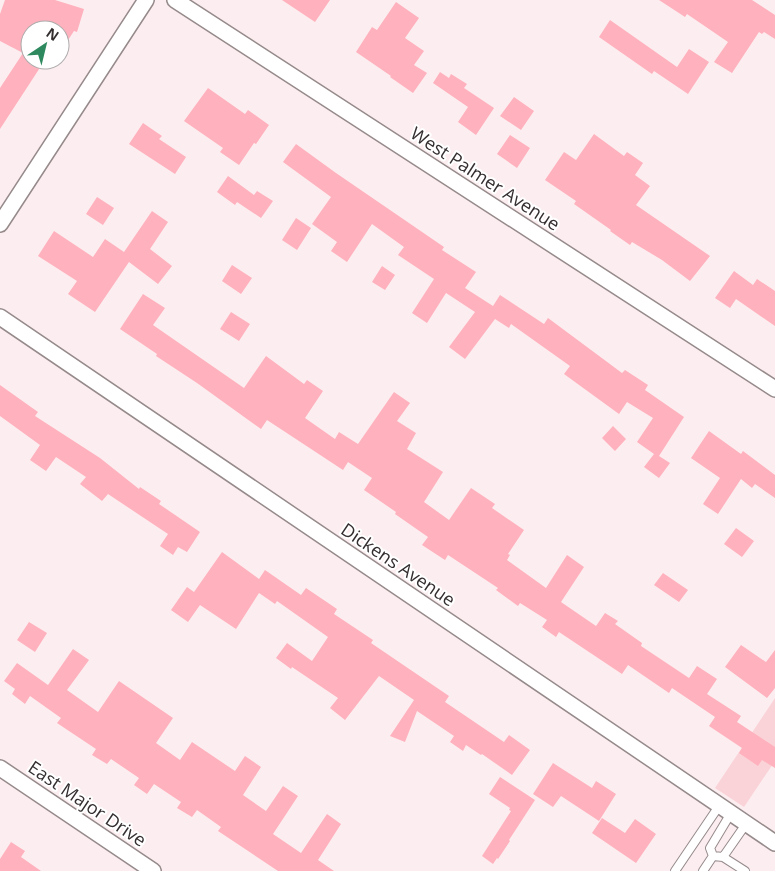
<svg xmlns="http://www.w3.org/2000/svg" width="775" height="871" viewBox="0 0 775 871" font-family="'Open Sans',sans-serif">
  <rect width="100%" height="100%" fill="#fceef0"/>
  <path fill="#fad3d8" d="M775,698V761L744,807L715,788Z"/>
  <path fill="#ffb1bd" d="M5,0H55L84,9L77,32L74,31L60,52V30H30V60H45L0,129V88L23,53L0,41V14Z
    M282,0H330L315,22Z
    M659,0H752L775,15V39L764,32L762,34L759,32L732,73L714,62L728,42L687,14L685,17Z
    M396,2L419,18L405,38L424,51L414,65L427,73L413,93L390,77L391,76L356,52L372,27L377,30Z
    M610,20L677,67L689,49L709,62L688,94L654,71L652,74L599,37Z
    M440,72L449,78L451,74L467,84L464,88L494,108L476,135L458,122L468,107L433,83Z
    M208,88L245,114L248,110L269,125L256,144L254,143L239,165L220,152L223,148L184,121Z
    M514,97L534,111L521,130L500,116Z
    M143,123L162,136L159,139L186,157L175,174L129,144Z
    M594,134L624,156L627,152L643,163L635,175L650,186L636,205L710,256L690,281L662,260L632,242L630,245L610,231L611,230L574,204L576,201L545,180L564,152L576,160Z
    M510,135L530,148L517,168L497,154Z
    M296,144L336,173L444,247L442,250L476,272L465,288L493,306L500,295L544,324L548,318L622,373L625,370L648,385L645,390L684,417L659,456L670,463L659,478L644,467L654,454L637,442L653,418L627,402L619,414L564,374L570,366L511,324L509,328L495,319L465,359L449,347L475,312L446,293L427,323L412,313L434,279L398,255L404,247L372,224L347,262L331,251L337,242L312,224L331,197L283,162Z
    M228,176L254,195L257,191L273,201L261,218L237,202L235,205L217,192Z
    M97,197L114,208L103,225L86,214Z
    M152,211L168,222L150,249L172,266L158,284L129,262L95,312L68,294L77,281L38,256L54,231L93,257L105,239L124,252Z
    M296,218L311,228L297,250L282,240Z
    M232,265L252,278L241,294L222,281Z
    M382,266L395,275L385,290L372,282Z
    M734,271L753,285L757,279L775,291V326L736,299L730,308L715,298Z
    M143,294L165,308L153,325L244,388L266,356L304,384L307,380L323,391L305,418L335,439L339,432L358,444L394,392L410,403L397,421L416,433L407,449L443,472L424,502L449,520L471,488L495,504L492,508L524,530L508,554L510,555L507,560L546,588L567,555L584,567L561,602L596,626L605,613L618,621L615,624L642,643L641,646L689,678L697,666L717,679L707,694L741,716L737,722L775,747V768L762,760L758,766L739,753L742,748L709,726L715,717L672,688L669,693L628,665L622,674L559,632L556,637L542,627L547,620L520,603L518,606L496,590L498,588L448,555L445,560L422,545L428,537L395,514L396,512L364,490L372,478L348,462L343,470L267,420L261,429L197,383L156,356L157,354L120,329Z
    M231,312L250,324L239,341L220,329Z
    M0,385L38,412L35,416L100,458L139,489L140,487L161,501L159,504L200,532L187,552L178,547L173,555L160,546L168,534L108,494L102,501L80,484L86,477L56,457L46,471L30,460L40,445L0,416Z
    M613,426L626,439L615,451L602,438Z
    M709,431L741,454L743,451L775,475V498L755,484L752,488L741,479L718,514L703,504L720,478L691,458Z
    M736,528L754,541L742,557L724,544Z
    M222,552L259,579L265,570L301,595L306,588L337,609L334,614L373,640L371,643L449,696L445,702L504,742L509,735L530,750L512,775L482,754L481,755L466,745L463,751L450,742L454,736L417,711L405,742L390,736L414,700L379,676L345,720L330,708L338,698L292,667L291,669L276,658L287,643L312,661L328,637L277,601L275,604L259,593L236,629L200,605L188,622L171,610L187,587L194,592Z
    M663,573L688,590L679,602L654,585Z
    M29,622L47,633L35,652L17,640Z
    M741,645L766,662L775,650V688L767,698L725,667Z
    M73,649L89,660L67,690L98,712L119,681L173,718L156,743L180,760L192,742L235,771L245,756L261,767L243,795L266,811L283,786L298,796L273,834L301,853L327,814L341,824L318,860L334,871H278L218,831L221,827L197,810L192,817L177,808L181,802L154,784L147,794L134,785L139,778L111,759L107,764L92,755L96,749L57,723L61,718L30,696L25,704L12,694L15,689L4,681L17,663L48,685Z
    M553,763L592,788L596,781L616,794L599,821L561,796L553,807L533,794Z
    M500,777L535,800L509,840L510,841L498,859L497,858L493,864L482,856L511,811L509,810L510,808L489,794Z
    M602,818L625,833L635,819L656,834L636,863L592,833Z
    M11,842L25,851L21,857L41,871H0V859Z"/>
  <g fill="none" stroke-linecap="round" stroke-linejoin="round">
    <defs>
      <path id="service" d="M731,813L710,848L713,856L723,857L746,824
        M723,857L745,871
        M675,871L719,806
        M703,871L713,856"/>
      <path id="minor" d="M175,0L775,389
        M0,224L146,0
        M0,317L775,843
        M0,768L153,871"/>
    </defs>
    <use href="#service" stroke="#968a8b" stroke-width="10"/>
    <use href="#minor" stroke="#968a8b" stroke-width="18"/>
    <use href="#service" stroke="#fff" stroke-width="8"/>
    <use href="#minor" stroke="#fff" stroke-width="15"/>
  </g>
  <g text-anchor="middle" stroke-width="4" stroke-linejoin="round" paint-order="stroke">
    <g font-size="18" fill="#342e2f" stroke="#fff">
      <text transform="translate(485 179) rotate(33)" y="6">West Palmer Avenue</text>
      <text transform="translate(398 565) rotate(34)" y="6">Dickens Avenue</text>
      <text transform="translate(87 804) rotate(34)" y="6">East Major Drive</text>
    </g>
  </g>
  <g transform="translate(45 45) rotate(35)"><circle r="24" fill="#ffffff" stroke="#aeabac"/>
  <path d="M0-4L9 19L0 12L-9 19Z" fill="#2e895e"/>
  <text y="-8" font-size="14" font-weight="bold" text-anchor="middle" fill="#342e2f">N</text>
  </g>
</svg>
